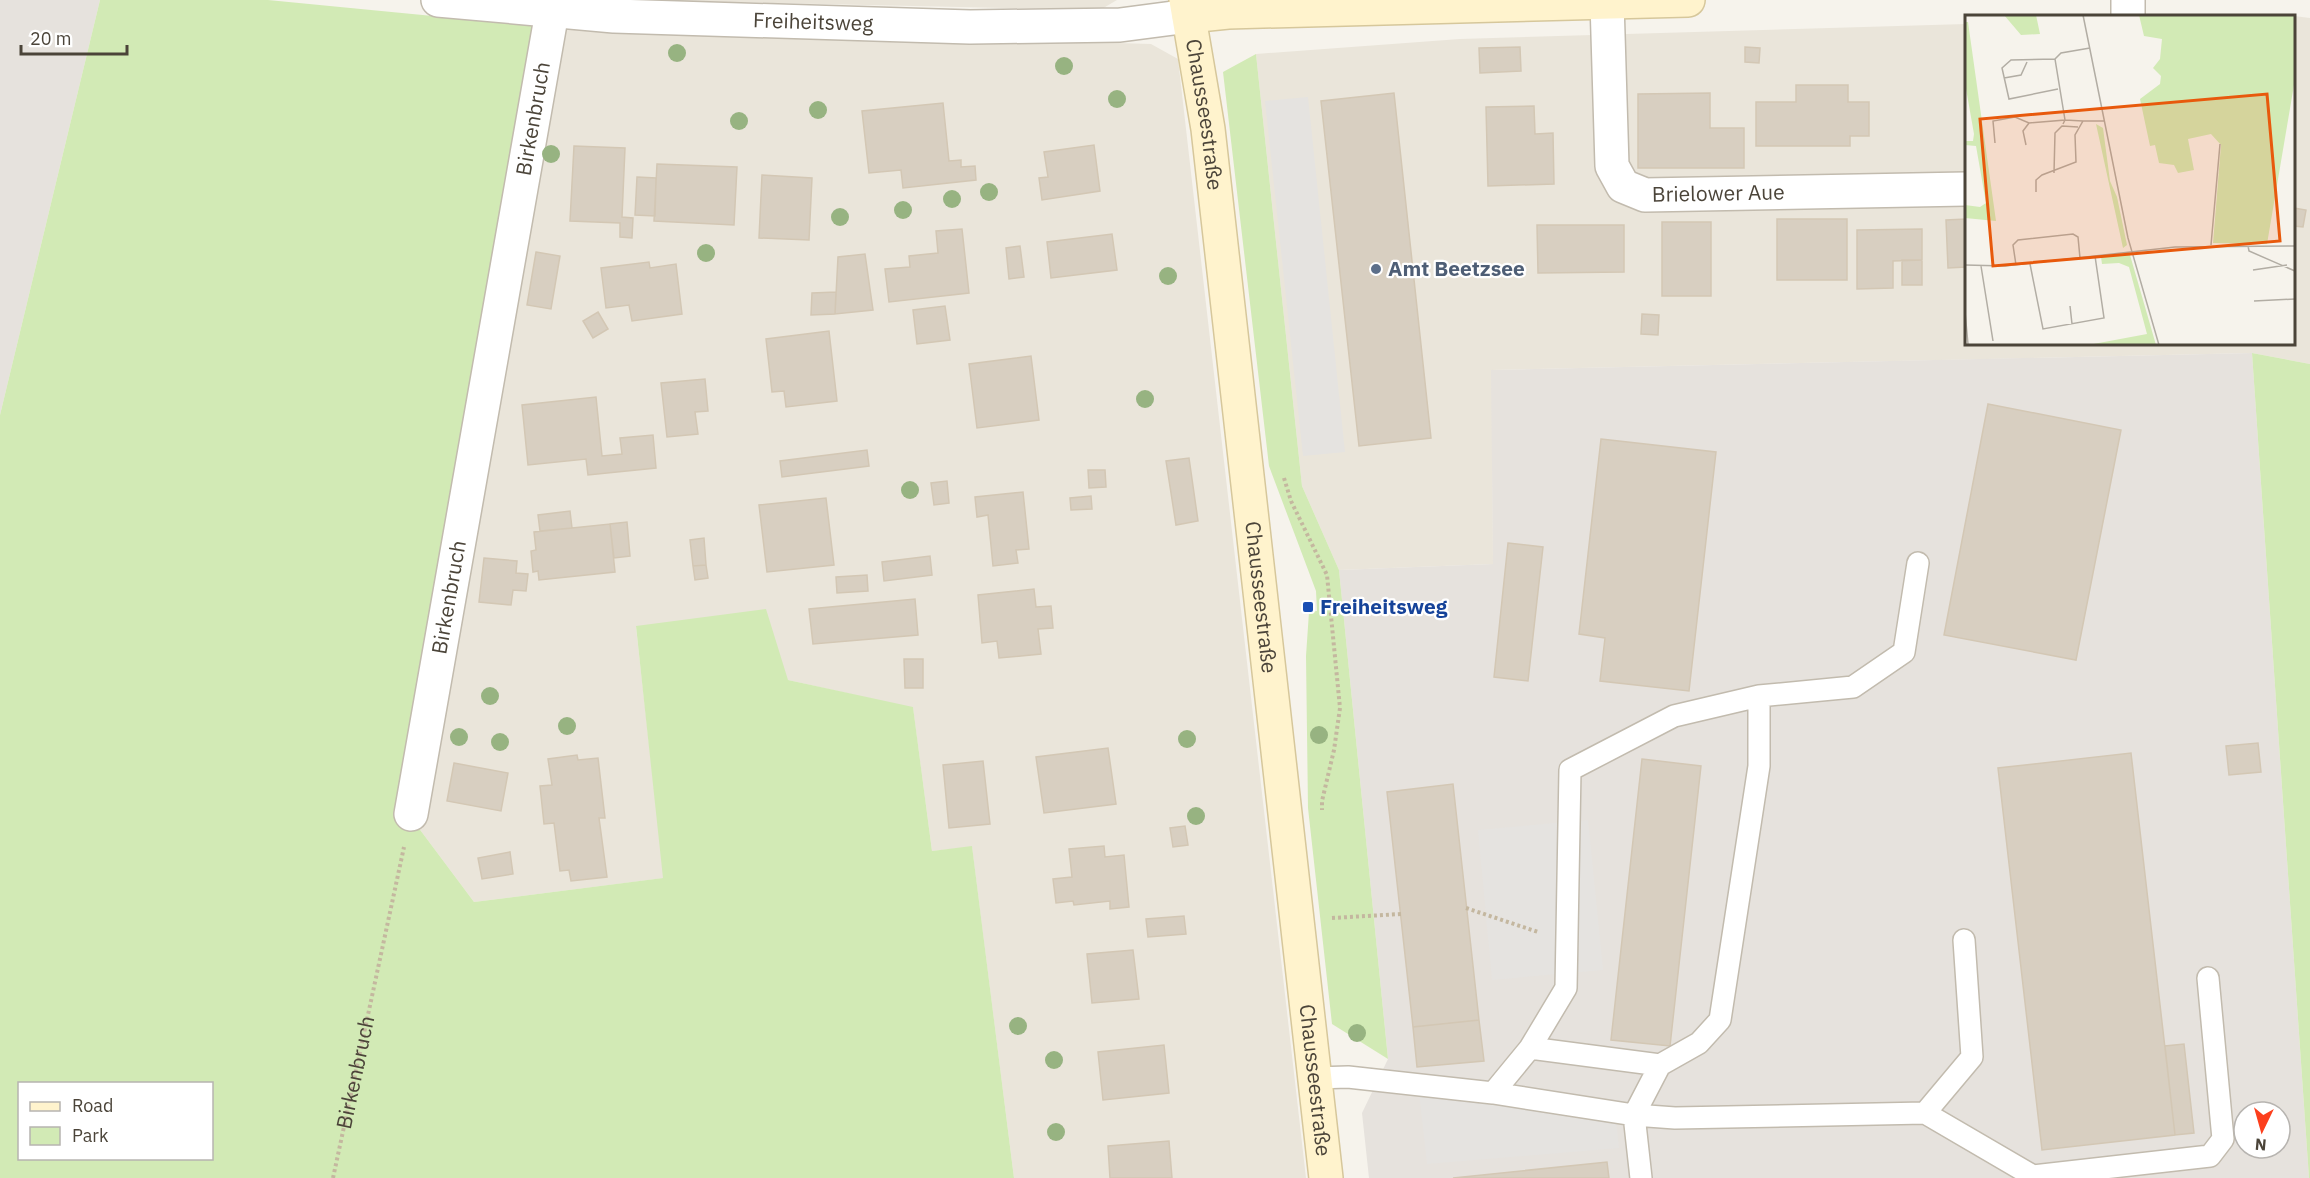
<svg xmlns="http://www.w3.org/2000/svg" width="2310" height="1178" viewBox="0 0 2310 1178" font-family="'IBM Plex Sans',sans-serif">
  <rect width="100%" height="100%" fill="#f6f3ec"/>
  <path fill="#eae5da" d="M641,0H1117L1100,10Z
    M2250,16H2294L2310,18V364L2252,353L1492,370L1493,564L1339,570L1302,486L1256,54L1460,39L1966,24V344H2294V16Z
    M537,26L1151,44L1178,59L1306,1178H1014L972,847L932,851L913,708L788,680L636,627L664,878L474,902L403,807Z"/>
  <path fill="#e6e2dd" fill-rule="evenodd" d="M0,0H100L0,415Z
    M2252,353L2309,1178H1369L1362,1113L1388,1059L1339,570L1493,564L1491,370ZM2244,1112H2280V1148H2244Z"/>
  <path fill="#d2eab5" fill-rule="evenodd" d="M100,0H268L537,26L403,807L474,902L663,878L636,626L766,609L788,680L913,707L932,851L972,846L1014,1178H0V415ZM20,1084H212V1158H20Z
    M1256,54L1302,486L1339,570L1388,1059L1332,1024L1308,808L1306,656L1309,612L1317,611L1316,591L1269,466L1223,72Z
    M2252,353L2310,364V1178H2309Z"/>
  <path fill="#e5e3e0" d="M1308,97L1345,452L1303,456L1265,101Z
    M1588,820L1603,970L1492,980L1478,830Z
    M1418,1083L1615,1111L1619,1148L1427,1164Z"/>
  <path fill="#d8cfc1" stroke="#d3c7b4" stroke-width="1.5" d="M1520,47L1521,71L1480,73L1479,48Z
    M1745,47L1760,48L1759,63L1745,62Z
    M1796,85H1848V102H1869V136H1850V146H1756V102H1796Z
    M1394,93L1431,438L1359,446L1321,101Z
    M1710,93V128H1744V168H1638V94Z
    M943,103L949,161L961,160V167L975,166L976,180L903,188L901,170L869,173L862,111Z
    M1534,106L1535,134L1553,133L1554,184L1488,186L1486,107Z
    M1094,145L1100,191L1042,200L1039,178L1048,177L1044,152Z
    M574,146L625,148L622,217L633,218L632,238L620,237V223L570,221Z
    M657,164L737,167L734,225L654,221Z
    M762,175L812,178L809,240L759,238Z
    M637,177L656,178L655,216L635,215Z
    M2294,208L2306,210L2303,227L2294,226Z
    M1777,219H1847V280H1777Z
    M1966,219V267L1948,268L1946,220Z
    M1662,222H1711V296H1662Z
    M1537,225H1624V272L1538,273Z
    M962,229L969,293L889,302L885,269L910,267L909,256L938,253L936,231Z
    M1922,229V260L1893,261V288L1857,289V230Z
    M1112,234L1117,270L1051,278L1047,242Z
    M1020,246L1024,277L1009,279L1006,248Z
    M536,252L560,256L551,309L527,305Z
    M865,254L873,310L835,314L838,257Z
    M1902,260H1922V285H1902Z
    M649,262L650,268L676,264L682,314L632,321L629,305L606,308L601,268Z
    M836,292L835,314L811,315L812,293Z
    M945,306L950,340L917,344L913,310Z
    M598,312L608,329L593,338L583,321Z
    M1642,314L1659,315L1658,335L1641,334Z
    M829,331L837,401L786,407L784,391L772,392L766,339Z
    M1031,356L1039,420L977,428L969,364Z
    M705,379L708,411L695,412L698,434L667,437L661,383Z
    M596,397L602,456L622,454L620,438L653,435L656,468L588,475L586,459L528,465L522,405Z
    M1988,404L2121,430L2076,660L1944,635Z
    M1601,439L1716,452L1689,691L1600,681L1605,638L1579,634Z
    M867,450L869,466L782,477L780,461Z
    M1189,458L1198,521L1176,525L1166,461Z
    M1088,470H1105L1106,487L1089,488Z
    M947,481L949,503L934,505L931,483Z
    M1023,492L1029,549L1016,550L1018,563L993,566L988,515L977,517L975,497Z
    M1091,496L1092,509L1071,510L1070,498Z
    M826,498L834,565L767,572L759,505Z
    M570,511L572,528L540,531L538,515Z
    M627,522L630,556L614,558L610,524Z
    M610,524L615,572L539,580L538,571L533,572L531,551L536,550L534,532Z
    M704,538L706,565L693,566L690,540Z
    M1508,543L1543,547L1528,681L1494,677Z
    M930,556L932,575L884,581L882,562Z
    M484,558L517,561L516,573L528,574L526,591L513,590L511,605L479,602Z
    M706,565L708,578L695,580L693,566Z
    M867,575L868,591L837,593L836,577Z
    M1034,589L1036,607L1051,606L1053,628L1038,629L1041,654L999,658L997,641L982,643L978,595Z
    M915,599L918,635L813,644L809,609Z
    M904,659H923V688H905Z
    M2258,743L2261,772L2229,775L2226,746Z
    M1108,748L1116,804L1044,813L1036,757Z
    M2131,753L2175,1135L2042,1150L1998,768Z
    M577,755L578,760L598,758L605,818H599L607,877L571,881L569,870L560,871L554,823L544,824L540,786L552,785L548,759Z
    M1642,759L1701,766L1670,1046L1611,1040Z
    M983,761L990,824L949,828L943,765Z
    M454,763L508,773L501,811L447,801Z
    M1453,784L1479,1020L1413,1027L1387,792Z
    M1185,826L1188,845L1173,847L1170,828Z
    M1104,846L1105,857L1124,855L1129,907L1110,909V901L1074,905L1073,901L1056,903L1053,879L1072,877L1069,849Z
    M510,852L513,874L482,879L478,858Z
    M1184,916L1186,934L1148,937L1146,919Z
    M1133,950L1139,999L1092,1003L1087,954Z
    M1479,1020L1484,1061L1417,1067L1413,1027Z
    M2184,1044L2194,1133L2175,1135L2165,1046Z
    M1164,1045L1169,1093L1103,1100L1098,1052Z
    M1169,1141L1172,1178H1110L1108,1146Z
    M1607,1162L1609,1178H1453Z"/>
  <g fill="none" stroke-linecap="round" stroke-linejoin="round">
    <defs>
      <path id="lane" d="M1530,1048L1660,1065L1699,1043L1720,1020L1759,766V696
        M1315,1078L1348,1077L1493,1093L1530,1048L1566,988L1570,770L1674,716L1759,696L1853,687L1904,652L1918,563
        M1493,1093L1634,1115L1660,1065
        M1925,1113L1972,1057L1964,940
        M1641,1178L1634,1115L1675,1118L1925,1113L2033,1176L2210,1156L2223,1139L2208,978"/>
      <g id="street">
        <path id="s2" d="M438,0L614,16L970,27L1120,25L1189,16"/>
        <path d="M2128,0V16"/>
        <path id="s3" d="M1607,2L1612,166L1623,186L1645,195L1966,189"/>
        <path id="s4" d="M411,814L552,12"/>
      </g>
      <g id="secondary">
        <path id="s5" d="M1186,0L1208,129L1326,1178"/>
        <path d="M1189,16L1228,12L1688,0"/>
      </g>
    </defs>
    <use href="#lane" stroke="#c2bbae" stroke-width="24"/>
    <use href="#street" stroke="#c2bbae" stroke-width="36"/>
    <use href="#secondary" stroke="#d6c79b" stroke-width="36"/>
    <g stroke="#c4b79f" stroke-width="4" stroke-dasharray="3 3" stroke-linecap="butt">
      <path d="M1284,478L1291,501L1327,575L1340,708L1334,750L1322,801V810"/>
      <path d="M1466,908L1538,932"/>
      <path d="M1332,918L1401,914"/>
      <path id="s1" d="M333,1178L404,847"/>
    </g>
    <use href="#lane" stroke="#fff" stroke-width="21"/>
    <use href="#street" stroke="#fff" stroke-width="33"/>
    <use href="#secondary" stroke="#fff3cd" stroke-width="33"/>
  </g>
  <g fill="#97b381">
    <circle cx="677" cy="53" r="9"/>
    <circle cx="1064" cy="66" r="9"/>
    <circle cx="1117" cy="99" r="9"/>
    <circle cx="818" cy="110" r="9"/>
    <circle cx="739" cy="121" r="9"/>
    <circle cx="551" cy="154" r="9"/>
    <circle cx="989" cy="192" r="9"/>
    <circle cx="952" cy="199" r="9"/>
    <circle cx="903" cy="210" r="9"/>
    <circle cx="840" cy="217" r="9"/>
    <circle cx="706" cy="253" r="9"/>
    <circle cx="1168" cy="276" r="9"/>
    <circle cx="1145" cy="399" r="9"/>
    <circle cx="910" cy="490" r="9"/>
    <circle cx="490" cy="696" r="9"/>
    <circle cx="567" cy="726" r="9"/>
    <circle cx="1319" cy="735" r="9"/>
    <circle cx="459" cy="737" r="9"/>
    <circle cx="1187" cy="739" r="9"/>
    <circle cx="500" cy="742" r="9"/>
    <circle cx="1196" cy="816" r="9"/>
    <circle cx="1018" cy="1026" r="9"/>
    <circle cx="1357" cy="1033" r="9"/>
    <circle cx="1054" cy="1060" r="9"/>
    <circle cx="1056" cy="1132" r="9"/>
  </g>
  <circle fill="#5c6f8a" stroke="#fff" stroke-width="2" cx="1376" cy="269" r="6"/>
  <rect fill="#1a4fb4" stroke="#fff" stroke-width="2" x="1302" y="601" width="12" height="12" rx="3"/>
  <g text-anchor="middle" stroke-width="4.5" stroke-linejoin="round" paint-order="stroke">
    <g font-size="21" fill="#4b4439" stroke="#fff">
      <text dy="7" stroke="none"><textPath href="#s2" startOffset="376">Freiheitsweg</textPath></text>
      <text dy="7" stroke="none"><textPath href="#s5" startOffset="116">Chausseestraße</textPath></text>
      <text dy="7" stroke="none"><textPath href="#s4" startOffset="706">Birkenbruch</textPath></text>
      <text dy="7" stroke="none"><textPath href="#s3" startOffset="284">Brielower Aue</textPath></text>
      <text dy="7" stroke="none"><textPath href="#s4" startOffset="220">Birkenbruch</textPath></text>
      <text dy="7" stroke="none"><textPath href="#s5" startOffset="602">Chausseestraße</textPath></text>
      <text dy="7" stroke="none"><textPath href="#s1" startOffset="108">Birkenbruch</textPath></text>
      <text dy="7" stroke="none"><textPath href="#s5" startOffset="1088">Chausseestraße</textPath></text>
    </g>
    <g font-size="21" font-weight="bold" fill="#4e5e75" stroke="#fff" text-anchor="start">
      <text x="1388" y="276">Amt Beetzsee</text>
    </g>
    <g font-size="21" font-weight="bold" fill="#164399" stroke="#fff" text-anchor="start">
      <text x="1320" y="614">Freiheitsweg</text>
    </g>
  </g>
  <g transform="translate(1965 15)">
    <rect width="330" height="330" fill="#f6f3ec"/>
    <path d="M39,0H71L75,19L56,20ZM174,0H330V64L302,229L248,228L256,130L246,119L223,124L229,155L213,158L209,150L194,148L190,130L185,131L175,84L195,69L196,61L188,53L195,44L197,24L179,21ZM0,7H3L31,206L0,203V190L15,192L21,188L11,131L0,130V126H8L9,119L0,68ZM131,109L138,113L145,166L152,182L162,230L158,233ZM165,240L191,330H123L182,319L164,252L154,248L137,249L136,242Z" fill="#d2eab5"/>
    <path fill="none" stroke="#b2ada4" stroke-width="1.5" d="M118,0L163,223L194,330M90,44L46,45L37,53L44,84L93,74M39,63L56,60L62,47M98,109L100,105L118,106M30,128L28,106L50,102L64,108L100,105L90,44L96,38L125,33M61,130L58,116L64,108M89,158L90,118L97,111L113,112M71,177V165L77,160L111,147L110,120L118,106H140M246,230L255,129M283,231L284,236L330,256M65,249L78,314L139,303L130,241M0,250L40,251L210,232L330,231M51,250L48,230L53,225L108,219L113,222L115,243M16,251L28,326M288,255L322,250M289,286L330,284M105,291L107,309M0,297L3,329"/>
    <path fill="#e8590c" fill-opacity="0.15" stroke="#e8590c" stroke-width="3" d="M302,79L315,226L28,251L15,104Z"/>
    <rect width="330" height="330" fill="none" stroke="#4b4439" stroke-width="3"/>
  </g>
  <rect x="18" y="1082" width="195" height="78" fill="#ffffff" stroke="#b7b4b0" stroke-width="1.5"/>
  <rect x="30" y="1102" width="30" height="9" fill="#fff3cd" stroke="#b7b4b0" stroke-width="1.5"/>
  <text x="72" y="1112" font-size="18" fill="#4b4439">Road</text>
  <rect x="30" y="1127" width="30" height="18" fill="#d2eab5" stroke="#b7b4b0" stroke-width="1.5"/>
  <text x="72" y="1142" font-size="18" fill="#4b4439">Park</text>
  <g transform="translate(2262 1130) rotate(185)"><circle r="28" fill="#ffffff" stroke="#b7b4b0" stroke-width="1.5"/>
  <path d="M0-4.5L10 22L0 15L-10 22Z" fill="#fc3f1d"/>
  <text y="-9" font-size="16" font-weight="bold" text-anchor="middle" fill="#4b4439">N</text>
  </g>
  <path d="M21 45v9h106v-9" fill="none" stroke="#4b4439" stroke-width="3"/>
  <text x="30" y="45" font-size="18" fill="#4b4439" stroke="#ffffff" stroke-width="4.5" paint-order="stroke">20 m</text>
</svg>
